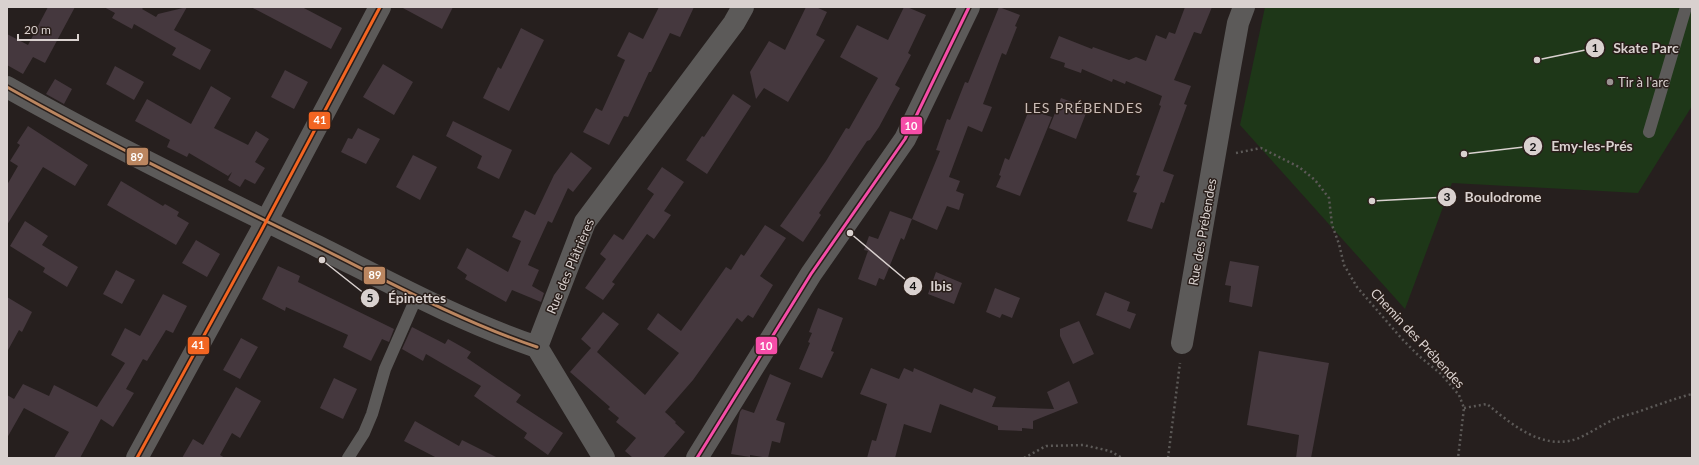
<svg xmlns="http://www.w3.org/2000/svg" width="1699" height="465" viewBox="0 0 1699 465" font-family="Lato,sans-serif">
  <rect width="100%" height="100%" fill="#261f1e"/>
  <path fill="#1e3718" d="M1265,7H1692V106L1638,193L1452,183L1405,309L1240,125Z"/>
  <path fill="#45383e" d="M48,7H75L45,63L33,57L23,74L7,65V34L28,45Z
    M104,7H144L142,9L156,17L158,14L187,7L174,30L211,50L200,70L172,55L176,48L134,24L132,29L112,18L115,13Z
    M251,7H302L342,28L331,49Z
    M401,7H453L442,29Z
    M659,7H694L680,37L670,33L651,72H649L628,117L624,116L609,145L583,132L596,108L602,111L625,60L617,56L629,32L643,39Z
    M806,7H816L827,12L816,35L825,40L788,102L764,88L756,99L750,72L769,41L785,50Z
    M904,7H907L926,15L908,53L911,55L895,85L900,88L879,127L870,140L867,141L819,213L821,215L803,242L780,226L826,161L846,128L849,129L878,78L840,57L857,25L888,40Z
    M999,7L1020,15L1015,26L1017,27L1006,55L1002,53L983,104L992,107L982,132L968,126L949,177L960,181L956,191L964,194L959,210L947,206L937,230L912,219L940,151L936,150L947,119L950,120L965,82L968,83Z
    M1185,7H1212L1201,34L1194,32L1174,80L1191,86L1184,104L1187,105L1163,171L1174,175L1164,203L1161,202L1152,229L1127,221L1137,193L1133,192L1140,176L1136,175L1161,106L1159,105L1162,96L1126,81L1125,84L1113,79L1112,82L1082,69L1081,73L1064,67L1065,63L1050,58L1059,36L1092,49L1093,47L1129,60L1136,57L1146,61L1156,35L1166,39L1169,32L1175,34Z
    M521,28L544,40L509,111L483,98L498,67L501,69Z
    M383,64L413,82L394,115L363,97Z
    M115,66L144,82L134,100L106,84Z
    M285,70L308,82L294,109L271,97Z
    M55,79L72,89L64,104L46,94Z
    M211,86L231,98L214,128L248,145L256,131L269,139L255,162L265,168L255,184L245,179L240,187L228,180L232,172L228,176L189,153L187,157L167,147L170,140L135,121L147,99L191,124Z
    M733,94L751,106L707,174L686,160L702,136L704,137Z
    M1061,98L1088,108L1076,139L1049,128Z
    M1029,110L1052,117L1020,196L996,187L1001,176L999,175L1005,158L1009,160Z
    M453,121L512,150L499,179L477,168L482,156L446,136Z
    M28,126L88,165L75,186L43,167L7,225V185L18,166L10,161L20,145L17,143Z
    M358,128L380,139L366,164L341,152L348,138L352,139Z
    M571,152L592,168L573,192L568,188L552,223L548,221L528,265L539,270L532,286L544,293L541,302L512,290L506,302L465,279L467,275L457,268L467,248L508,272L521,241L512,237L525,210L535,215L554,175Z
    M413,155L437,167L420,200L396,187Z
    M662,167L684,182L664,211L671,215L654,239L647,234L612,282L615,284L603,300L585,288L606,259L600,254L614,234L623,240L654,194L647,189Z
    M121,181L163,206L165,204L179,212L177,216L189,223L176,245L107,205Z
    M890,211L912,219L904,240L901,238L884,280L879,278L876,286L858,279L868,251L864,250L869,236L878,239Z
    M25,221L48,236L42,245L78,267L67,287L43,272L45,268L10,246Z
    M765,225L786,238L760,276L773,285L753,318L748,315L742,322L737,318L693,380L665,412L676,422L675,423L685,432L663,458H633L625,451L636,438L616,422L619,418L608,409L610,407L570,372L591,348L581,339L603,312L619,324L597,352L645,395L679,353L647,329L658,313L681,331L726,267L731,270L741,254L744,256Z
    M196,240L220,254L207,277L182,263Z
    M1230,261L1259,266L1252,307L1229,302L1231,286L1225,285Z
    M278,266L300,276L298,282L394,329L389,342L382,339L371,361L343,347L348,335L286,307L285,311L262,299Z
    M116,270L135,280L122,304L103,294Z
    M936,272L962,283L954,304L928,294Z
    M995,288L1020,298L1012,318L1002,314L1000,318L986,312Z
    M1105,292L1130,302L1127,311L1136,314L1130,329L1096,315Z
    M163,294L187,306L173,333L166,330L147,361L143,359L126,389L134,393L113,427L101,419L80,458H54L69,432L24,408L7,438V395L14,399L23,384L49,396L54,385L97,407L125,363L111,355L125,328L140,336Z
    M7,297L32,312L22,332L19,330L7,352Z
    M818,308L843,318L831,351L834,352L822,378L799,369L810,343L808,342L812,333L809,332Z
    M1079,321L1094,354L1073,364L1060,336V329Z
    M412,327L445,344L448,339L471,352L467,358L521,395L516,402L563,433L548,455L524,438L527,433L474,396L481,386L426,354L423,361L402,349Z
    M241,338L258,347L240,379L223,370Z
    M1259,351L1329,363L1311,458H1296L1299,435L1247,425Z
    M871,368L899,379L904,368L913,372L914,368L972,393L974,388L996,397L992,407L1054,409L1047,392L1069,381L1078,403L1033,421V429L1022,428V431L998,430V426L940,404L931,433L904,424L895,458H867L872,440L876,441L887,404L860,394Z
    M770,374L791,383L776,420L785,423L780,443L772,441L768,458L750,455V457L731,454L740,412L742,409L754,413Z
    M334,378L357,389L343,419L320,408Z
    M236,387L261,401L240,438L232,433L220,455L225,458H182L193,439L203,445Z
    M415,421L459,446L462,440L498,458H437L404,441Z"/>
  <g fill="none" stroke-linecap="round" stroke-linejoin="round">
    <path stroke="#5c5957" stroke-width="2.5" stroke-dasharray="2 3" stroke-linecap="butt" d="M1236,153L1261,148L1299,167L1315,180L1329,198L1332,225L1339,244L1344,265L1357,287L1402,339L1419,356L1441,374L1459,395L1464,408L1458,458
      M1464,408L1487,404C1510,423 1540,449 1573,440C1585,437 1604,423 1617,418C1626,415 1636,413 1646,409C1661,404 1676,398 1692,394
      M1024,458L1046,446L1083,445L1110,451L1122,458
      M1168,458L1180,363"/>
    <path stroke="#5c5a59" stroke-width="12" d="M1649,132L1686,7
      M348,458L364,433L372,414L385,369L417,296"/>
    <path stroke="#5c5a59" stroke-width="22" d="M7,87C108,144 213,195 317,246C389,282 460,321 537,347
      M1182,343L1230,67L1238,23L1244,7
      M537,347L585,222L734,23L743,7
      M537,347L604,458
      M137,458L260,233L380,7
      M697,458L811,274L905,139L969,7"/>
    <defs>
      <path id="bus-1" d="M7,87C108,144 213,195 317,246C389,282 460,321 537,347"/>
      <path id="bus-2" d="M137,458L260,233L380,7"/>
      <path id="bus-3" d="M697,458L811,274L905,139L969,7"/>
    </defs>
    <use href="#bus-1" stroke="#291e1a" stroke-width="6"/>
    <use href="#bus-2" stroke="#291e1a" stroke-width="6"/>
    <use href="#bus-3" stroke="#291e1a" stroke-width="6"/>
    <use href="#bus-1" stroke="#bb8660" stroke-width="3"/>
    <use href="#bus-2" stroke="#f26522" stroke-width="3"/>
    <use href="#bus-3" stroke="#f54da8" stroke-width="3"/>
  </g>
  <circle fill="#9a9391" stroke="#291e1a" stroke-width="1.5" cx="1610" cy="82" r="4"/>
  <g text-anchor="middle" stroke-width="3" stroke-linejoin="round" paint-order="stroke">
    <g font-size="13" fill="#d9d1cf" stroke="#291e1a" text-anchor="start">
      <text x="1618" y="87">Tir à l'arc</text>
    </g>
    <g font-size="13" fill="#d9d1cf" stroke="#291e1a">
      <text transform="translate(1202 232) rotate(-80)" y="5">Rue des Prébendes</text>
      <text transform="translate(570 266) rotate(-67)" y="5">Rue des Plâtrières</text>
      <text transform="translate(1418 338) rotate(47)" y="5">Chemin des Prébendes</text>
    </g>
    <g font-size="14" letter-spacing="1" fill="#c9bbb5" stroke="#291e1a">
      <text x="1084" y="113">LES PRÉBENDES</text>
    </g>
  </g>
  <path fill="none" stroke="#d9d1cf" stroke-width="1.5" d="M1537 60L1595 48M1464 154L1533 146M1372 201L1447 197M850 233L913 286M322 260L370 298"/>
  <g fill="#d9d1cf" stroke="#291e1a" stroke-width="1.5">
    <circle cx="1537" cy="60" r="4"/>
    <circle cx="1464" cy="154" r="4"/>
    <circle cx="1372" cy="201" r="4"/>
    <circle cx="850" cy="233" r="4"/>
    <circle cx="322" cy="260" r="4"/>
    <circle cx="1595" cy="48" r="10"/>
    <circle cx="1533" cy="146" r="10"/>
    <circle cx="1447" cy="197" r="10"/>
    <circle cx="913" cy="286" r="10"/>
    <circle cx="370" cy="298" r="10"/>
  </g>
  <g font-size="12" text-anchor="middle" font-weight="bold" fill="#111">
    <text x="1595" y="52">1</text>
    <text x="1533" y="151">2</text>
    <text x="1447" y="201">3</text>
    <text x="913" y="290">4</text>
    <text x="370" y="302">5</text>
  </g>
  <g font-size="14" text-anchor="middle" font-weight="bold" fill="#d9d1cf" stroke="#291e1a" stroke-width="3" stroke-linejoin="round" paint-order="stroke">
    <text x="1646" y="53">Skate Parc</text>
    <text x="1592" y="151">Emy-les-Prés</text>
    <text x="1503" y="202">Boulodrome</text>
    <text x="941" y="291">Ibis</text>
    <text x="417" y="303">Épinettes</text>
  </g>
  <g stroke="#291e1a" stroke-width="1.5">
    <rect x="308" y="111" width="23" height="19" rx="4" fill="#f26522"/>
    <rect x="900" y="116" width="23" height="19" rx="4" fill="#f54da8"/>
    <rect x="126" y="147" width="23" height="19" rx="4" fill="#bb8660"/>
    <rect x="363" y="266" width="23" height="19" rx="4" fill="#bb8660"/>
    <rect x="187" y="336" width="23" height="19" rx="4" fill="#f26522"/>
    <rect x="755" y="336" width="23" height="19" rx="4" fill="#f54da8"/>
  </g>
  <g font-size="11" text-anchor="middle" font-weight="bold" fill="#fff">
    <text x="320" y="124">41</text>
    <text x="911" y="130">10</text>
    <text x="137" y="161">89</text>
    <text x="375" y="279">89</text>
    <text x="198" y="349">41</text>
    <text x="766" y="350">10</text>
  </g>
  <rect width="1699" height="465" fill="none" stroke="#d9d1cf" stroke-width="16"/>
  <path d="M18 34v6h60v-6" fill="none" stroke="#d9d1cf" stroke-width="2"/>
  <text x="24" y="34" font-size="12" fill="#d9d1cf" stroke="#291e1a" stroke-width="3" paint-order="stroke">20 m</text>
</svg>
